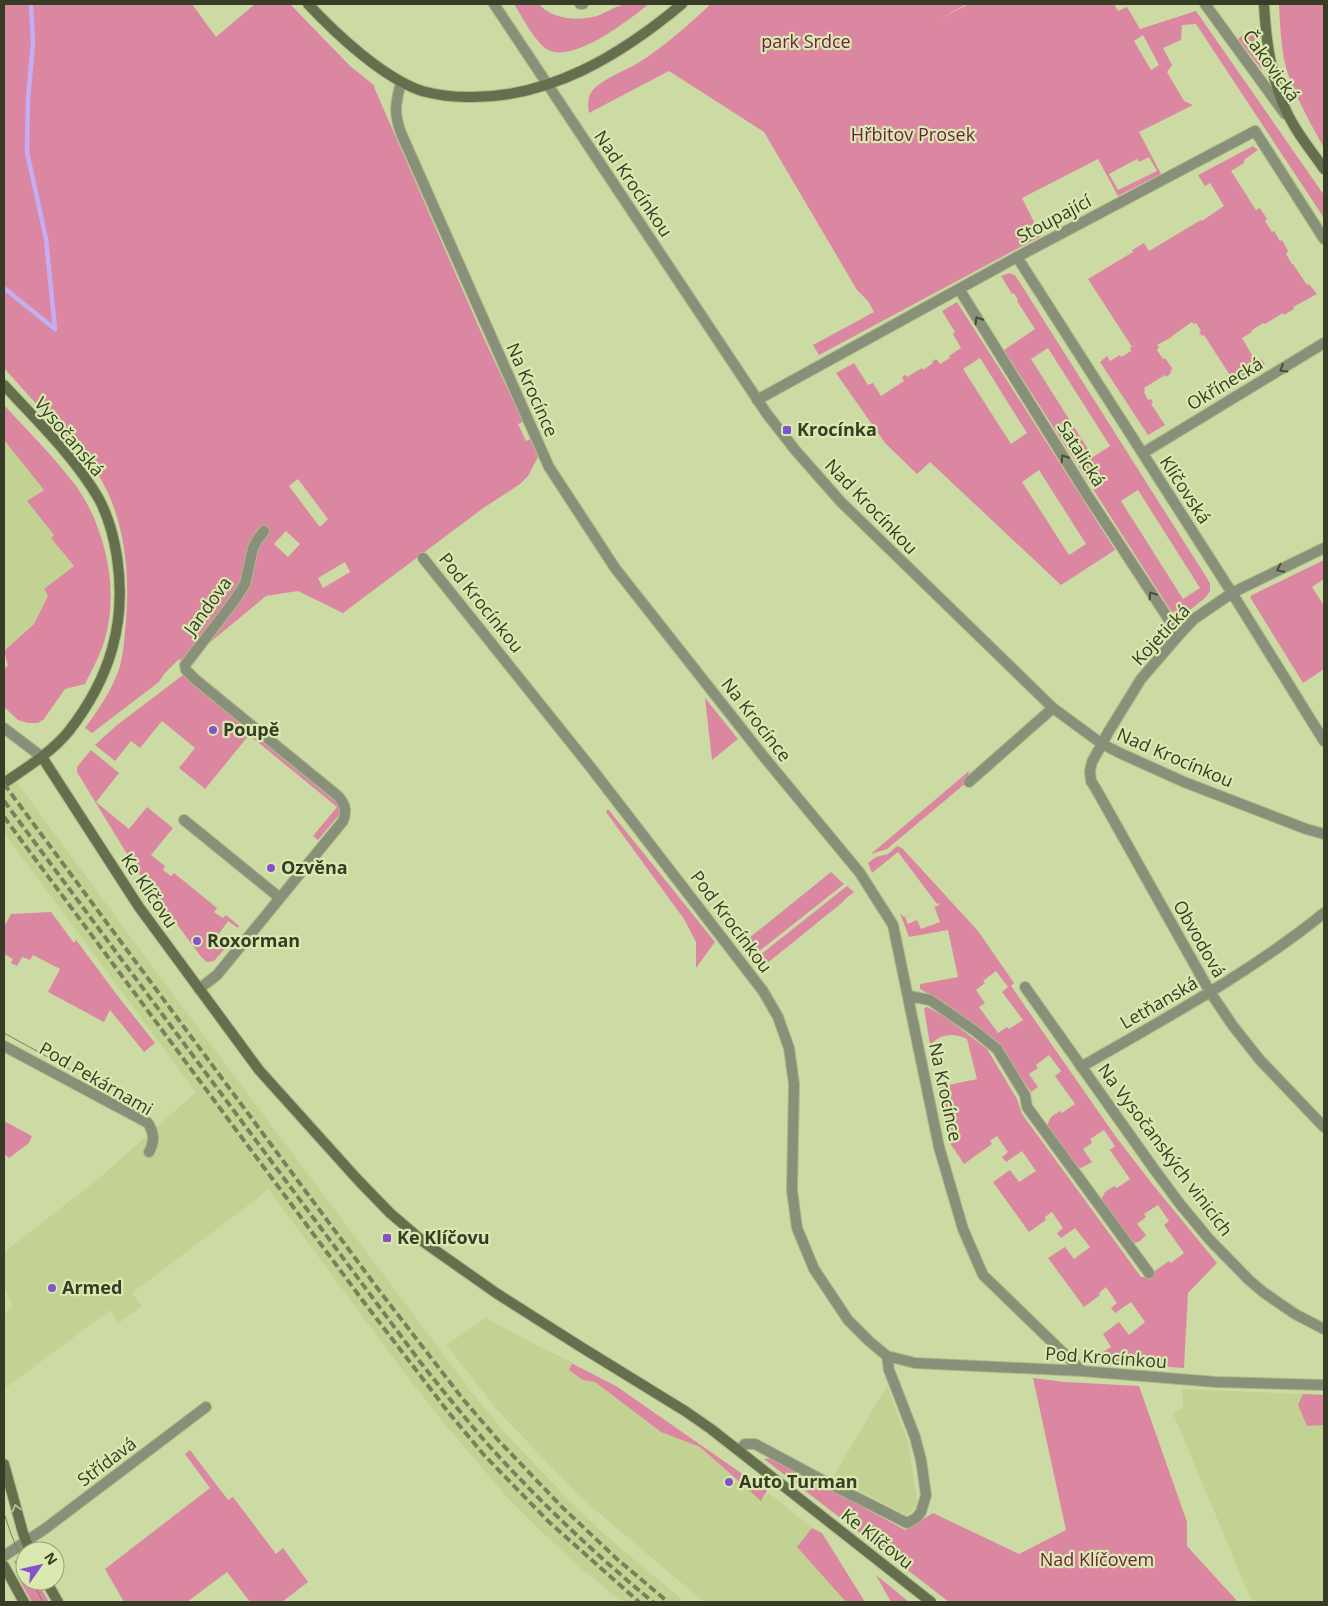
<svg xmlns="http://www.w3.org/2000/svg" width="1328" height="1606" viewBox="0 0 1328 1606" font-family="'Open Sans',sans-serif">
  <rect width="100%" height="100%" fill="#ccdba3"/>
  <path fill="#c2d293" d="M4,440L44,490L27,501L55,535L51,538L74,566L44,589L48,596L34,624L4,651Z
    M4,765L158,974L471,1391L506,1434L568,1499L604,1534L685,1602H622L577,1565L539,1529L505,1495L439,1417L407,1376L268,1189L254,1201L132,1293L142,1306L119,1323L110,1310L7,1387L4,1384V1314L13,1306L4,1288V1252L96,1181L196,1092L4,833Z
    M486,1318L572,1365L583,1380L595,1382L661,1432L700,1447L761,1501L769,1493L812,1528L797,1547L846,1602H704L580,1497L499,1412L446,1345Z
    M887,1386L908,1442L918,1506L906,1515L833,1477Z
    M1182,1389L1324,1395V1602H1252L1173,1413L1183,1408Z"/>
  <path fill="#dc87a2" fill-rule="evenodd" d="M4,4H192L216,37L255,4H290L350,66L375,86L374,87L481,332L523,422L518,424L526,441L530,439L538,457L528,476L520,484L482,509L343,613L298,591L266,596L190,659L178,660L164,674L159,682L92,733L85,728C98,710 112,690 119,669C123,656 124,644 125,631C131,577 126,513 93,467C82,453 70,440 58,427C40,408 22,388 4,368ZM298,479L328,519L321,526H319L289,486ZM286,531L300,544L288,557L274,544ZM345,562L350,572L323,588L318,578Z
    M514,4H539C552,20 578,21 597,16C607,12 616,6 626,4C633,2 642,4 649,4C630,19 570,67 545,48C532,37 523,18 514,4Z
    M711,4H967L936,21L969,4H1114L1118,11L1127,7L1140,29L1196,11L1324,195V218L1196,24L1182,25L1181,40L1163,48L1172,65L1167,72L1184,101L1193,105L1139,132L1161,174L1118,196L1098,159L1022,198L1041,236L819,355L813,345L874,312L868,301L857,290L764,132L669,71L589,113C588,105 587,98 592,91C602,79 625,71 638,63C665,46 688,25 711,4ZM1143,35L1159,65L1151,70L1134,41ZM1149,157L1157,171L1118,190L1109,174L1137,159L1139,162Z
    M1279,4H1324V148C1311,124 1297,100 1288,74C1281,54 1280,25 1279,4Z
    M1256,28L1262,70L1238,39L1244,34Z
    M1253,146L1258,150L1244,160V163L1231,171L1256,210L1260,208L1267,219L1265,221L1272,232L1274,231L1280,241L1282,240L1288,251L1286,254L1292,264H1293L1307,285L1309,284L1317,294L1293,307L1294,309L1284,315L1283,313L1265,324L1263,323L1251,331L1252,332L1242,338L1256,362L1261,359L1265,364L1235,383L1204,335L1202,336L1199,332L1201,331L1196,323L1194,324L1192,322L1172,336V337L1157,345L1159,347L1157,350L1163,359L1165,358L1172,368L1170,374L1166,377L1165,375L1144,388L1145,390L1144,392L1148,400L1151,399L1153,403L1151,404L1165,425L1148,435L1100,362L1107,356L1110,361L1120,355L1121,357L1131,351L1130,348L1132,347L1088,279L1133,252L1132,250L1144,243L1149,251L1201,220L1202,221L1224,206L1210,183L1205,186L1198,175Z
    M1009,273L1015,275L1210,583V591L1206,597L1184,615H1178L1171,611L1004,350L1035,329L1017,301L1018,300L1014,293L1012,294L1001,276ZM1048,348L1110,446L1093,457L1031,359ZM1138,490L1200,588L1183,599L1121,501Z
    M957,302L1115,550L1061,585L930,462L917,474L885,443L836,373L854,363L868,385L873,383L881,396L904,381L902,377L906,375L907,377L922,368L923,370L933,363L932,362L936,359L940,364L950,358L949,356L961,348L953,334L955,332L942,311ZM980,358L1027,433L1011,444L963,369ZM1039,470L1086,544L1069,555L1022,482Z
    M4,405C27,430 52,455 73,482C104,522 119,586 106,635C102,652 93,668 85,684L65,689L44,719L38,723H28L18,720L4,707V670L8,665L4,651L34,624L48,596L44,589L74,566L51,538L54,535L27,501L44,490L4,440Z
    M1324,560V579L1312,587L1323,604L1324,603V669L1303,683L1250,597L1252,595Z
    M183,675L335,797L341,808L340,814L318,840L313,836L337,807L249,735L205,789L179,768L195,748L162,721L140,748L131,741L115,761L95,745L117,725Z
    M705,698L738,739L712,760Z
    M91,750L119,773L96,802L129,829L147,807L173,828L151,855L165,866L163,870L171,876L174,873L217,908L214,912L223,918L226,915L239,926L238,928L228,921L218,935L229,944L214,961L207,962L202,958L138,872L77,772V767Z
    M969,771L967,782L887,849L871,854Z
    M608,809L715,942L696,968V942L684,919L606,812Z
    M897,846L902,848L978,931L1014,983L1011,986L1116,1137L1153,1185L1217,1263L1188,1293L1184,1368L1107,1363L1101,1353L1111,1347L1103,1334L1119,1322L1129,1335L1145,1322L1131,1302L1115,1313L1111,1308L1117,1303L1106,1287L1099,1293L1100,1295L1084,1307L1048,1258L1065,1247L1074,1259L1090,1247L1075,1228L1061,1238L1057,1233L1063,1228L1052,1212L1045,1217L1046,1220L1029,1232L993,1182L1010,1170L1019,1182L1036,1171L1022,1151L1006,1162L1002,1157L1008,1152L997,1136L990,1141L992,1144L964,1164L950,1143L939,1087L977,1079L967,1039C953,1032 940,1034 930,1045L924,1008L927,1007L944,1016L987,1049L1017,1099L1022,1114L1141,1277H1146L1169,1261L1171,1263L1184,1253L1164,1225L1169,1221L1158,1205L1144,1214L1146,1217L1137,1224L1146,1235L1140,1241L1135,1243L1129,1241L1101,1200L1105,1192L1114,1186L1117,1188L1130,1179L1110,1150L1115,1146L1104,1130L1090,1139L1092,1143L1083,1149L1092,1162L1081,1168L1075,1166L1047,1125L1051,1117L1060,1111L1062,1113L1075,1104L1055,1076L1061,1071L1049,1055L1036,1065L1038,1068L1029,1074L1038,1087L1031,1092L999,1045L945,1003L920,989V984L958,977L948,930L909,937L900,913L904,917L914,913L905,917L908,924L917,920L921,929L940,922L934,906L936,907L941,903L937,904L898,852L872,873L868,863L876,857L888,854ZM996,971L1008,987L1002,992L1023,1020L1009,1029L1007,1027L998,1033L979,1007L985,1003L976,990L985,983L983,981Z
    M831,872L844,884L753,956L743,943Z
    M847,886L854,892L844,900L843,902L761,968L755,959Z
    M51,912L74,943L76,940L117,995L155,1043L144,1052L110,1010L104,1022L48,992L60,969L33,955L30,960L22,957L17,966L11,963L13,959L4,954L5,946L4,945V927L11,914Z
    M4,1121L32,1136L29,1143L9,1158L4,1154Z
    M528,1341L616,1386L767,1491L761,1501L700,1447L661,1432L595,1382L583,1380L569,1370L572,1364Z
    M1033,1378L1065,1382L1139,1386L1187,1522V1546L1238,1602H949L764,1459L773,1458L905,1530L933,1513L1019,1554L1066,1530Z
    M1303,1394L1324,1395V1425L1307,1426L1298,1405Z
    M190,1450L228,1500L233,1497L276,1554L283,1548L308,1582L282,1602H250L227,1572L187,1602H124L105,1569L210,1488L185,1454Z
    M812,1528L822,1533L865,1602H846L797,1547Z
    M876,1575L909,1602H891Z
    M25,1576V1581H37L49,1602H32L19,1579Z"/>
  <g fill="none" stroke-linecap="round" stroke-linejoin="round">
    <path stroke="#c5adf3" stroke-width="4.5" d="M31,4L33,43L28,99L27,152L46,239L55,329
      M4,288L55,329"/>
    <defs>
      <path id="street" d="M494,4L767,414L796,451L841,502L1053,708L1102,744L1122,754L1184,782L1306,829L1324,834
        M580,4H583
        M1205,4L1285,114
        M401,82C396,103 393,111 401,133L549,467L615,568L764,757L860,873L893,925L939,1147L963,1229L983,1275L1082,1371
        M1017,257L1232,593L1324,741
        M959,289L1086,493L1179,635
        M757,400L1017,257L1255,131L1324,239
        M1143,453L1324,343
        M1324,548L1232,593L1194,619L1179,635L1141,679L1109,731L1092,762L1090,771L1091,781L1096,789L1210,992L1233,1026L1260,1060L1324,1127
        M423,558L592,769L763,991L778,1017L789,1048L794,1084L792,1190L797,1228L814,1269L848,1320L869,1341L887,1356L915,1363L1082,1371L1216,1382L1324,1385
        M4,728L42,757
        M969,782L1053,708
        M184,820L280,898
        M1025,987L1154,1169L1180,1204L1209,1239L1249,1280L1263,1292L1295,1314L1324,1329
        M199,989L217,975L343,821C347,810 345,804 338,796L196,680L186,670L185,665L234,601L245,584L253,548L257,540L264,531
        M909,996L930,1000L975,1031L997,1049L1025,1095L1027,1107L1149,1273
        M4,1046L148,1123C154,1133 155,1141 149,1152
        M1081,1067C1164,1019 1250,973 1324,913
        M739,1450L745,1444H755L824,1481L907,1523L916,1518L921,1512L926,1495L921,1460L915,1437L889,1370L887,1356
        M4,1556L46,1528L206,1407"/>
      <path id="secondary" d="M308,4C336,34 383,78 422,91C437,95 452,97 467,97C549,99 621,55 682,4
        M1264,4C1266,44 1272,89 1293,124C1302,140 1314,154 1324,169
        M4,385C37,421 74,456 99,499C108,516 114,538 117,557C127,623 110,678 69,731C52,752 26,768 4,783
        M42,757L139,907L259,1070L358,1180L390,1213L425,1243L496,1293L581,1347L685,1411L711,1429L931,1602
        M4,1464L23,1533L30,1551
        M4,1566L24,1602
        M46,1581L58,1602"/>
    </defs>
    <use href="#street" stroke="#abb887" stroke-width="12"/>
    <use href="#secondary" stroke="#abb887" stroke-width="12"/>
    <use href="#street" stroke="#899079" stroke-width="10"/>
    <use href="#secondary" stroke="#666f4d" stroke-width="10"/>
    <path stroke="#77815b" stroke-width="1" d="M4,1033L75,1072
      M4,1513L11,1534L25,1567
      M15,1561L25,1580
      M32,1581L43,1602"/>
    <path stroke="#77815b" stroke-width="4" stroke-dasharray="8 4" stroke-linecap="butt" d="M4,784L378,1289L462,1398L498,1440L562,1507L617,1559L668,1602
      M4,801L421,1363C444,1392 467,1421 492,1449C542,1504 596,1555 653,1602
      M4,817L363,1301L449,1413L484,1455L549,1522L639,1602"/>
  </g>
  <defs><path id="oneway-chevron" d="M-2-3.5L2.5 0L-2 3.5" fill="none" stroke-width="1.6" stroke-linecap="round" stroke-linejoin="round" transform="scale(1.25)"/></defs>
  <g stroke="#474d36">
    <use href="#oneway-chevron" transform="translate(978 320) rotate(-122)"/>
    <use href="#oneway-chevron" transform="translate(1283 369) rotate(149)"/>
    <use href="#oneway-chevron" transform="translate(1064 458) rotate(-122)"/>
    <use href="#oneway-chevron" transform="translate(1280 569) rotate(154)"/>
    <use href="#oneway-chevron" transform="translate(1152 595) rotate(-123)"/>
  </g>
  <use stroke="#b1be8d" href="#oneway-chevron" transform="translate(16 1508) rotate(-105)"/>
  <g fill="#8552ca" stroke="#d9e9b0" stroke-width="2">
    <rect x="782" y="425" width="10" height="10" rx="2.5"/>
    <circle cx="213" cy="730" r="5"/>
    <circle cx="271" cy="868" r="5"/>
    <circle cx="197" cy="941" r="5"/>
    <rect x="382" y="1233" width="10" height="10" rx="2.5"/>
    <circle cx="52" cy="1288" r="5"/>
    <circle cx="729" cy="1482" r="5"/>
  </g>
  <g text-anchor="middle" stroke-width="4.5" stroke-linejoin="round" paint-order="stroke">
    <g font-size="18" fill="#701d3f" stroke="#d9e9b0">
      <text x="806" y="48">park Srdce</text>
      <text x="913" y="141">Hřbitov Prosek</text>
      <text x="1097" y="1566">Nad Klíčovem</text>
    </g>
    <g font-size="18" fill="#363c25" stroke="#d9e9b0">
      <text transform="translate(1271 66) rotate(54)" y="6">Čakovická</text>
      <text transform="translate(633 184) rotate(56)" y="6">Nad Krocínkou</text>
      <text transform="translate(1054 219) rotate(-28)" y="6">Stoupající</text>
      <text transform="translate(1225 384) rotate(-31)" y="6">Okřínecká</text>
      <text transform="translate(532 390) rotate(66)" y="6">Na Krocínce</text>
      <text transform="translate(69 437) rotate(50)" y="6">Vysočanská</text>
      <text transform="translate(1081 454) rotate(58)" y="6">Satalická</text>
      <text transform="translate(1185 490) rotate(57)" y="6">Klíčovská</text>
      <text transform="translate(871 507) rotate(46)" y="6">Nad Krocínkou</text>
      <text transform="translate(481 603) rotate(51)" y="6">Pod Krocínkou</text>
      <text transform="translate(208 606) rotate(-54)" y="6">Jandova</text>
      <text transform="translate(1161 635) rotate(-47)" y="6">Kojetická</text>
      <text transform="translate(756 720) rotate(52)" y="6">Na Krocínce</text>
      <text transform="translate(1175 758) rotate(23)" y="6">Nad Krocínkou</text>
      <text transform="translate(149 891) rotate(56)" y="6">Ke Klíčovu</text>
      <text transform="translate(731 922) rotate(53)" y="6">Pod Krocínkou</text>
      <text transform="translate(1199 939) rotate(60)" y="6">Obvodová</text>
      <text transform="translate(1159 1003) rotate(-30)" y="6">Letňanská</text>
      <text transform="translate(96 1079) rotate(30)" y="6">Pod Pekárnami</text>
      <text transform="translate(945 1092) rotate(78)" y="6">Na Krocínce</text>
      <text transform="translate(1165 1150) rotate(53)" y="6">Na Vysočanských vinicích</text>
      <text transform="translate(1106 1358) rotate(4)" y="6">Pod Krocínkou</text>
      <text transform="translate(107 1462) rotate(-37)" y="6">Střídavá</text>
      <text transform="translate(877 1539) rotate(38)" y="6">Ke Klíčovu</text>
    </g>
    <g font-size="18" font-weight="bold" fill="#363c25" stroke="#d9e9b0" text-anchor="start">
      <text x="797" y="436">Krocínka</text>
      <text x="223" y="736">Poupě</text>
      <text x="281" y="874">Ozvěna</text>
      <text x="207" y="947">Roxorman</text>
      <text x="397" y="1244">Ke Klíčovu</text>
      <text x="62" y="1294">Armed</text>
      <text x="739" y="1488">Auto Turman</text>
    </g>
  </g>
  <rect width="1328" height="1606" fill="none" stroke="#363c25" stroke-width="10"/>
  <g transform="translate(40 1566) rotate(56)"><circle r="24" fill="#d9e9b0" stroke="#98a478"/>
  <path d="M0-4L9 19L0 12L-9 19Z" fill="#8552ca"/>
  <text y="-8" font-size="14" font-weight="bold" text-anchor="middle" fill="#363c25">N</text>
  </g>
</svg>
